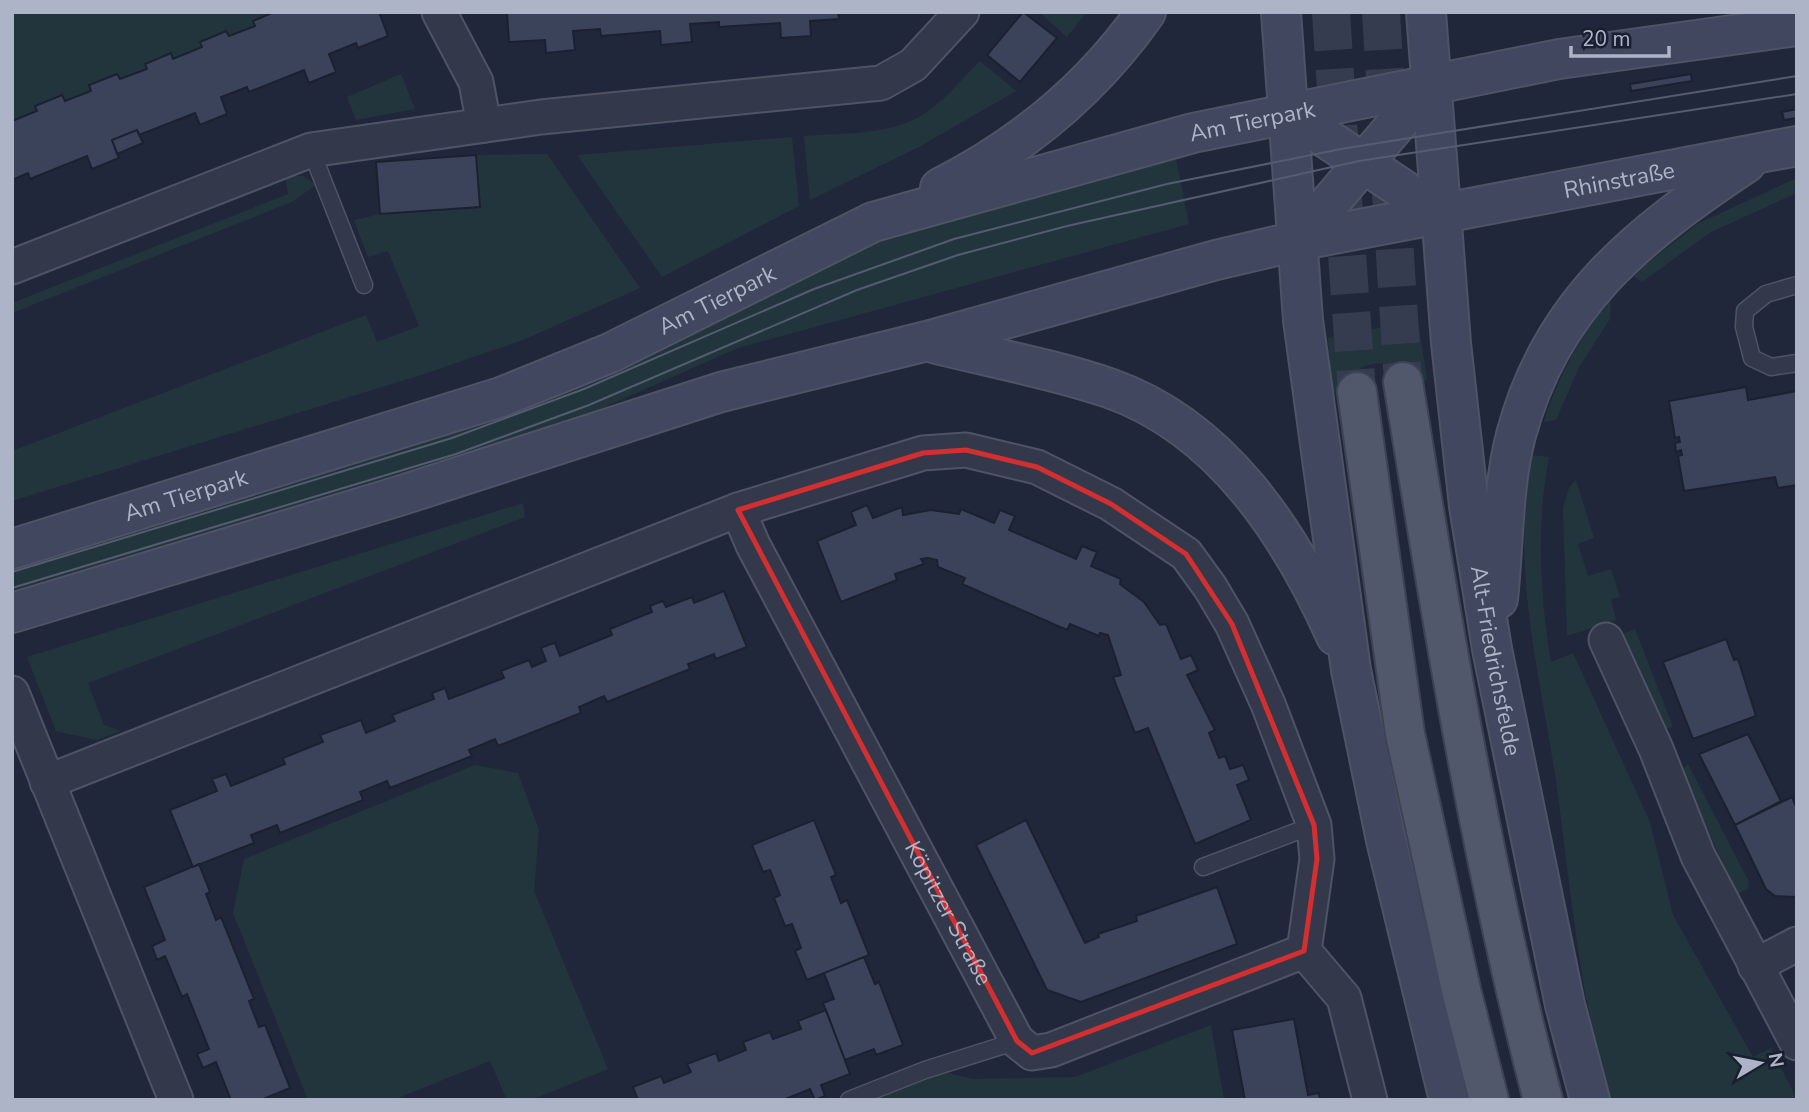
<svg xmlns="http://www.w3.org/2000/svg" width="1809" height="1112" viewBox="0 0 1809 1112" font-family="'Nunito Sans',sans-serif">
  <rect width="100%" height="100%" fill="#20273b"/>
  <path fill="#22353c" d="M12,12H274L253,21L255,26L229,36L226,31L200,41L202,47L173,59L171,53L145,64L147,69L120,79L117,74L89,85L91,91L65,101L35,106L37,111L12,121Z
    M1039,12H1087L1067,37Z
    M980,61L1016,91L919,147L810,200L804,136C838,133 879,135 911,121C938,109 959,82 980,61Z
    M401,74L415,109L356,120L347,97Z
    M792,137L799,206L662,277L577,155Z
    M547,154L640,288L523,340L421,375L12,501V451L366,315L377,342L419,326L388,251L368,257L354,220L380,214L480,207L476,155Z
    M1176,159L1189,224L738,348L589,414L463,459L12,597V564L853,249L910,230Z
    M285,176H303L316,185L292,202L12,313V303L288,194Z
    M1797,178V193L1711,232L1642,282L1632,275L1699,223Z
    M1611,295L1610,319L1579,367L1556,420L1544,422C1558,375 1582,336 1611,295Z
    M1418,320L1427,379L1424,382C1386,352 1358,359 1332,397L1328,338Z
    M1533,455L1549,457C1536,524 1540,596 1551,662L1573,653L1650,822L1673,915L1753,1057L1771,1048L1797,1100H1610C1579,996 1571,888 1556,781C1540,673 1509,563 1533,455Z
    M1576,480L1594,538L1578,544L1588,576L1611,569L1620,597L1611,599L1616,620L1567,636L1563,508L1569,488Z
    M523,503L525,517L88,683L104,725L121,731L96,740L56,731L27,657Z
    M1635,629L1673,727L1662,729L1621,635Z
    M1688,764L1749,882L1748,889L1737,894L1681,771Z
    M475,765L518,773L539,830L534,891L608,1069L531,1100H507L490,1061L393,1100H308L233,913L244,859Z
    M1211,1025L1224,1100H872L943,1072L973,1079L1075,1077Z"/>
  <path fill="#3b435b" stroke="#1b2131" stroke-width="2" d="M274,12H379L388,36L358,48L356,43L329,54L336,72L309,83L304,70L249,92L247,87L221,97L227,114L200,125L195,113L139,135L137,130L112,140L119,158L92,169L87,156L30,179L28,173L12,180V121L37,111L35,106L62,95L65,101L91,91L89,85L117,74L120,79L147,69L145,64L171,53L173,59L202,47L200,42L226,31L229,36L255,26L253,21Z
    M507,12H842L838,13L839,19L810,21L811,36L781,38L780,23L719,27V22L690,24L692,42L661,45L660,31L601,36L600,29L573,31L575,50L546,53L545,40L509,42Z
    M1023,12L1057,38L1020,82L987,55Z
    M1691,74L1692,81L1631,91L1630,84Z
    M1797,109V118L1784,120L1782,112Z
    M137,130L143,143L117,154L112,140Z
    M476,155L480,207L380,214L376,162Z
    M1746,387L1748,400L1797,391V485L1778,488L1775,477L1684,491L1678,456L1682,455L1681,450L1676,452L1675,443L1680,442L1679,437L1675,438L1669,401Z
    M867,505L873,518L902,507L903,515L931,510L959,514L961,509L994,523L1000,510L1015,516L1009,530L1076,559L1082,546L1097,552L1091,566L1121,579L1120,584L1144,602L1160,625L1166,624L1181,659L1191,655L1198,670L1187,675L1215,730L1209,733L1219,758L1225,756L1230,769L1243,765L1249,780L1237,785L1251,820L1195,844L1148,728L1135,733L1113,677L1121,675L1108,635L1100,633L1099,636L1070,624L1067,630L962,584L965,578L938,567L937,560L928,558L921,559L924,564L895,574L897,580L841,602L817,541L856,525L851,512Z
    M724,591L747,647L716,659L714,654L688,664L690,669L607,702L604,696L579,707L581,713L498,746L495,739L469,750L472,756L390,788L387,781L360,792L363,800L280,833L277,825L251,835L254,843L193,867L170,810L217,791L212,779L226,774L231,786L285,764L283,758L323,742L320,735L361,720L366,733L395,721L392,715L434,699L432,693L445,688L449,699L504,678L501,671L529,660L532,667L546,661L541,648L548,645L555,643L560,656L612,635L610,629L652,612L650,606L657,603L663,601L666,607L692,597L694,603Z
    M1726,639L1734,660L1738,659L1756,716L1693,739L1663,662Z
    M1748,734L1781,801L1735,825L1699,754Z
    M1792,797L1797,809V897L1775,896L1766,889L1735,825Z
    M814,820L836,875L831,877L841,903L847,900L869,955L807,980L795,951L801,948L792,924L785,926L774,898L780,895L770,870L763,872L752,845Z
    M1026,820L1085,943L1099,937L1098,934L1137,921L1136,916L1217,887L1237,944L1081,1002L1047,990L976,845Z
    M199,864L210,892L206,894L216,920L221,917L254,999L249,1001L259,1027L265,1025L290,1088L261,1100H231L216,1062L203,1068L197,1054L209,1049L187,994L182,997L165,956L157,960L152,946L165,940L144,887Z
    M864,957L875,984L879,982L903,1045L876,1055L874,1049L845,1060L823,1003L834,999L824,973Z
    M826,1010L850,1074L821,1085L825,1096L815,1100L810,1089L783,1100H638L633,1087L661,1076L664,1083L691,1072L687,1064L716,1053L719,1061L746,1050L743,1042L770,1032L773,1039L801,1029L798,1021Z
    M1294,1019L1308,1095L1319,1093L1320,1100H1245L1232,1030Z"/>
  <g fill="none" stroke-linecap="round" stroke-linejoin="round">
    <path stroke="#353c50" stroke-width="38" stroke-dasharray="38 19" stroke-linecap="butt" d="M1331,12L1339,136
      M1381,12L1388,128
      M1391,192L1403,382
      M1343,199L1357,392"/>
    <defs>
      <path id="service" d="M311,150L364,285
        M1797,285L1766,294L1745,311L1744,327L1752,358L1771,367L1797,363
        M1203,867L1314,825
        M849,1100L925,1070L1017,1041"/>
      <g id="minor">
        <path d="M439,12L476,82L484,125"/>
        <path d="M12,267L311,150L541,117L881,83L913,65L962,12"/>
        <path id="s1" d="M738,510L753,545L1017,1041L1032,1053L1051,1050L1304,951"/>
        <path d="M1606,640L1656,749L1698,856L1797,1043"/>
        <path d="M12,693L176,1100"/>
        <path d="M47,782L738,510L923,453L966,450L1037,467L1111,504L1186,554L1210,587L1232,624L1268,704L1314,825L1317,859L1304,951L1344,998L1370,1100"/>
        <path d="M1755,966L1797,944"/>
      </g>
      <g id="secondary">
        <path d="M1281,12L1303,320L1351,670L1386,840L1449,1100"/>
        <path id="s2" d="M1426,12L1451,343L1469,506L1492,649L1565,1005L1590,1100"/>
        <path d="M1288,113L1440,214"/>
        <path d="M940,188C1023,146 1092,89 1146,12"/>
        <path d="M1297,241L1430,85"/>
        <path d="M929,342C987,357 1054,369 1109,388C1221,427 1290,533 1336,636"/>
        <path id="s3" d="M12,549L501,397L610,353L873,222L1193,133L1559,59L1797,26"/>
        <path d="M1498,599C1504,545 1502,488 1516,435C1551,303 1638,235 1746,163"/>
        <path id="s4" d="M12,613L399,496L721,392L927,341L1216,260L1297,241L1797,146"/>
      </g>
      <path id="primary" d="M1403,382C1442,623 1481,863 1543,1100
        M1357,392L1405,734L1461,990L1489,1100"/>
    </defs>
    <use href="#service" stroke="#4e5465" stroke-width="19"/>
    <use href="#minor" stroke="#4e5465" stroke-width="37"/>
    <use href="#secondary" stroke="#4e5465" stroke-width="42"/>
    <use href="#primary" stroke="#3d4354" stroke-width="42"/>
    <use href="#service" stroke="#33394b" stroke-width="16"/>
    <use href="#minor" stroke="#33394b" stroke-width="33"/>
    <use href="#secondary" stroke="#41475e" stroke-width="38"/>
    <use href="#primary" stroke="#51586b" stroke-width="38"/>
    <path stroke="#555c72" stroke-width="2" d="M12,572L452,438L584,389L814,289L954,239L1167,184L1341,149L1797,76
      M12,588L456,454L589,405L857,290L958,255L1067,226L1359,161L1797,94"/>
  </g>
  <path fill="none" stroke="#d42f30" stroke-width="5" stroke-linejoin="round" d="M966,450L1037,467L1111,504L1186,554L1232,624L1314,825L1317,859L1304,951L1032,1053L1017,1041L738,510L923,453Z"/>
  <g text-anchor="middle" stroke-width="5" stroke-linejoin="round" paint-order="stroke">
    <g font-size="23" fill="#aeb4c7" stroke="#191f2f">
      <text dy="8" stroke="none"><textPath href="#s3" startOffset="1316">Am Tierpark</textPath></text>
      <text dy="8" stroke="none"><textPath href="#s4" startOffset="1666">Rhinstraße</textPath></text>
      <text dy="8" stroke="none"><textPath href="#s3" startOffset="749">Am Tierpark</textPath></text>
      <text dy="8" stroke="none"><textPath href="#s3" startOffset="182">Am Tierpark</textPath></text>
      <text dy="8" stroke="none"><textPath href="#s2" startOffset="653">Alt-Friedrichsfelde</textPath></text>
      <text dy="8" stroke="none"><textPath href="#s1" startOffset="455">Köpitzer Straße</textPath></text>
    </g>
  </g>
  <rect width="1809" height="1112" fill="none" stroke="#aeb4c7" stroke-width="28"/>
  <g transform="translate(1760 1063) rotate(80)" stroke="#191f2f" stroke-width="5" paint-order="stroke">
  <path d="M0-5L12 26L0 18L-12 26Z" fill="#aeb4c7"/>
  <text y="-10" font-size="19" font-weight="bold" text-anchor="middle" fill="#aeb4c7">N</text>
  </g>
  <path d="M1571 46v10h98v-10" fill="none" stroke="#aeb4c7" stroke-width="3.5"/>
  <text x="1582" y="46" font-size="21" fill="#aeb4c7" stroke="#191f2f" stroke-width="5" paint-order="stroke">20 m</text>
</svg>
